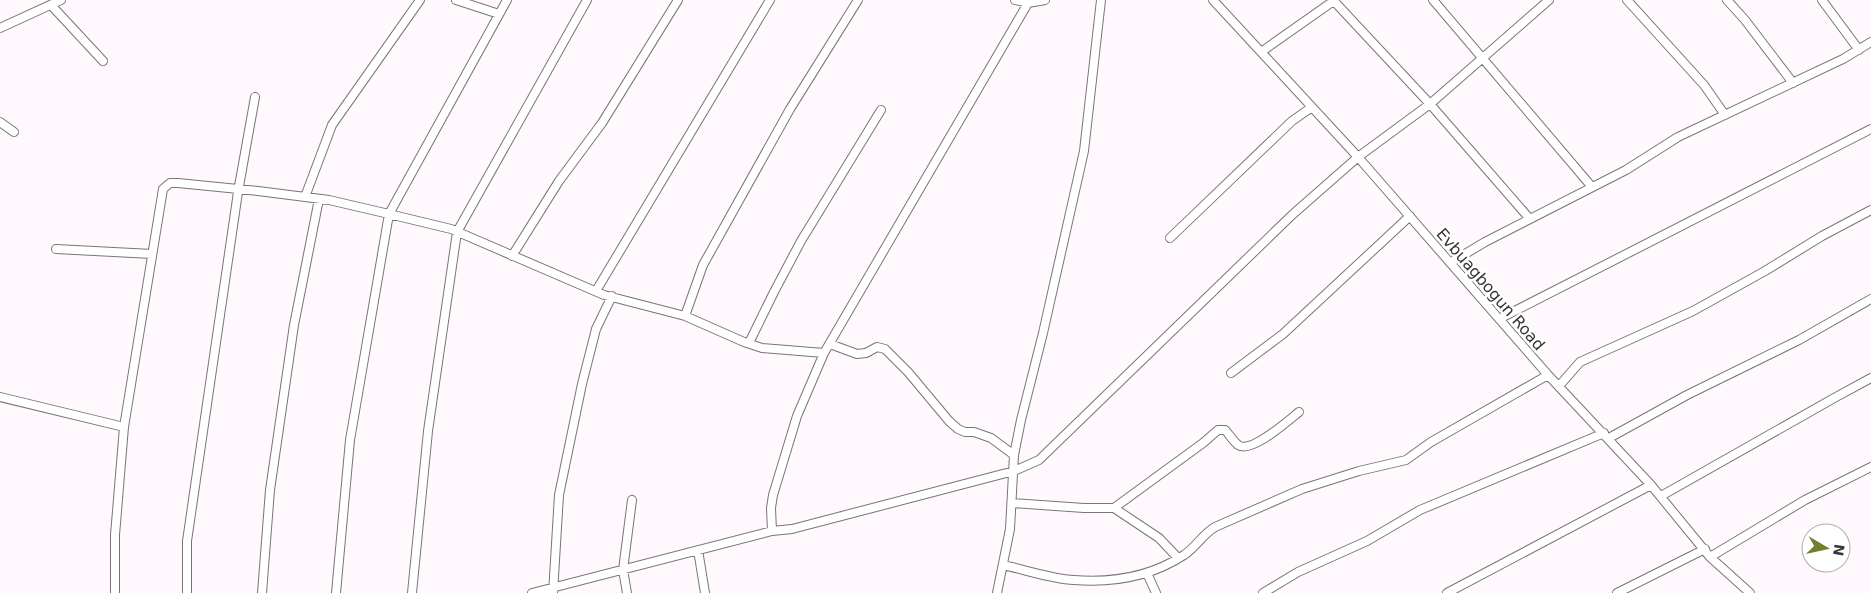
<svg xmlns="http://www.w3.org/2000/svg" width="1871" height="593" viewBox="0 0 1871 593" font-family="'DejaVu Sans',sans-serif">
  <rect width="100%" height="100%" fill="#fff9fe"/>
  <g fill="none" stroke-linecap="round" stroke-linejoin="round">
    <defs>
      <path id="street" d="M456,0L499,14
        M507,0L389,214L451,229L604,295L685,316L744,342L762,348L824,353
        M1015,0L1028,3L1045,0
        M1213,0L1358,157L1548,375L1651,485L1710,557L1750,593
        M1333,0L1430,104L1529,218
        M1433,0L1592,187
        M1627,0L1704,85L1725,115
        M1727,0L1745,20L1793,83
        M1822,0L1859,50
        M1028,3L824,353L797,416L773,495L771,508L772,531L792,529L1014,471L1039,460L1292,215L1358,157L1430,104L1549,0
        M51,5L103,61
        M0,28L61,0
        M1261,52L1335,0
        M0,122L14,132
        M305,197L332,125L420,0
        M1170,238L1292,121L1312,107
        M56,249L152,254
        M512,256L559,181L602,123L678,0
        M1450,263L1485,242L1626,170L1678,137L1843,59L1871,42
        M596,291L770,0
        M685,316L703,265L790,109L858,0
        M1499,319L1871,129
        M749,343L774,292L801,241L881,110
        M830,344L857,354L866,353L877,347L885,349L908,372L949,421L958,429L965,432H974L991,438L1014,455
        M1231,373L1283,334L1410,216
        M1559,386L1580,362L1693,311L1765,271L1822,236L1871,210
        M0,397L124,427
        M1609,438L1687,395L1799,340L1871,299
        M1661,496L1836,397L1871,378
        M1012,503L1084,508H1114L1203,443L1218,430H1225C1229,434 1233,441 1238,445C1251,454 1289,420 1299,412
        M1114,508L1159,538L1178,558
        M698,550L705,593
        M1710,557L1805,500L1871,467
        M1003,565C1026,570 1052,579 1074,580C1113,583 1152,576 1184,555C1197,546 1202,535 1215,527L1302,489L1359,471L1406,460L1431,442L1548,375
        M1147,573L1156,593
        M115,593V535L124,427L163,189L170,183H178L258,191L329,200L389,214L350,440L336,593
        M187,593V541L238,192L255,97
        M262,593L270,490L294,325L319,199
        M412,593L428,431L457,232L587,0
        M532,593L772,531
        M553,593L559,495L582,384L596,329L612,296
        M627,593L623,570L632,500
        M997,593L1010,529L1014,455L1021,420L1043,333L1084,151L1101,0
        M1263,593L1298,572L1367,541L1420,510L1604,433
        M1447,593L1651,485
        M1617,593L1705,549"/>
    </defs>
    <use href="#street" stroke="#797478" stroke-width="10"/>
    <use href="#street" stroke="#fff" stroke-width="8"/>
  </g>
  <g text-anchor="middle" stroke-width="5" stroke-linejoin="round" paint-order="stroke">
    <g font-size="16" fill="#373537" stroke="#fff">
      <text transform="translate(1491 289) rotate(49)" y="6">Evbuagbogun Road</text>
    </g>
  </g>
  <g transform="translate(1826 548) rotate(99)"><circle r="24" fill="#ffffff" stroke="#afaeaf"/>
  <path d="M0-4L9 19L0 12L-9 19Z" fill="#6f8130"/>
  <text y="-8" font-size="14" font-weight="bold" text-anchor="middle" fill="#373537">N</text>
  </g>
</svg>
